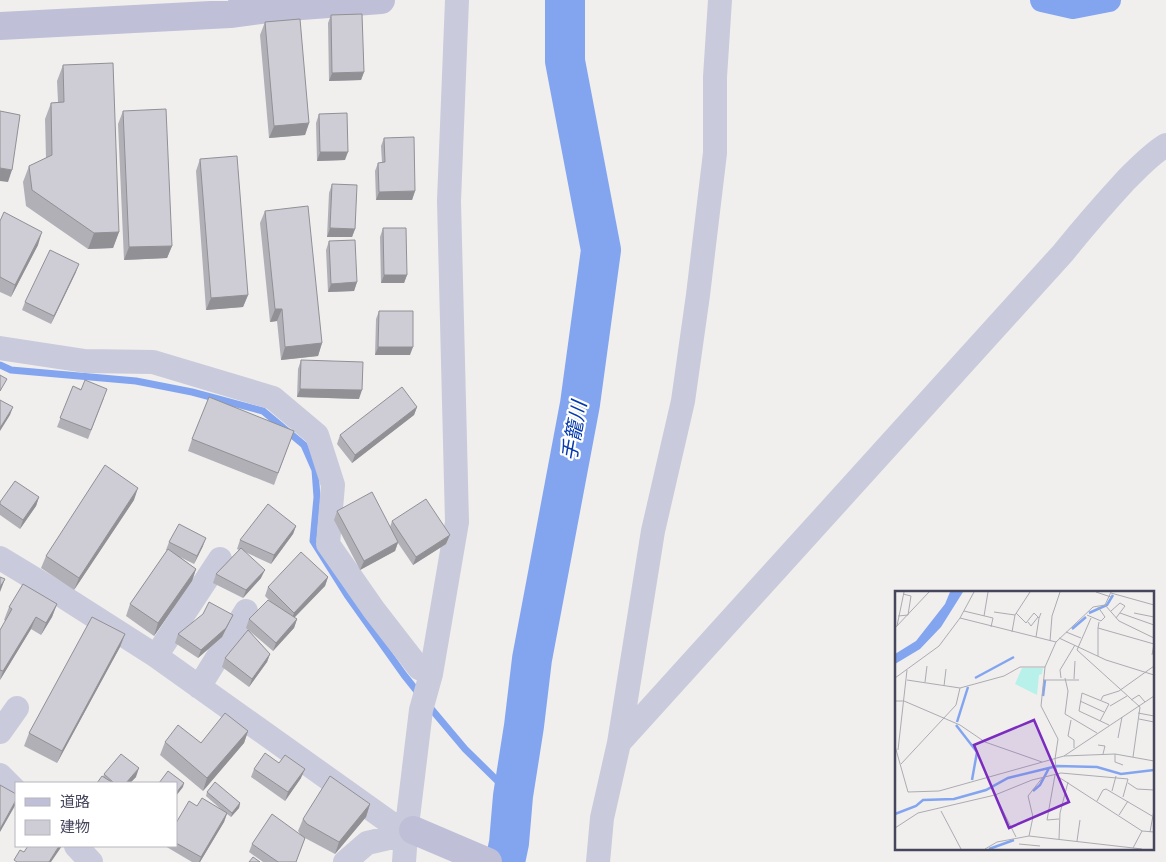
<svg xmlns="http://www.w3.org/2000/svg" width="1166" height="862" viewBox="0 0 1166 862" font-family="Karla,'Noto Sans JP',sans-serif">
  <rect width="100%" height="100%" fill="#f0efed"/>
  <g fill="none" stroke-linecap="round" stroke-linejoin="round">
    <path stroke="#83a5f0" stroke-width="7" d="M0,365L11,370L136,381L192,392L263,411L304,445L315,470L317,497L313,541L347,595L404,675L420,695
      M428,705L465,749L513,796"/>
    <path stroke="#83a5f0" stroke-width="24" d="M1042,0L1073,7L1109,0"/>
    <path stroke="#83a5f0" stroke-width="40" d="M505,862L509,843L513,796L524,726L532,659L580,404L601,250L565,61V0"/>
    <path stroke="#c9cadb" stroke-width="24" d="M0,348L85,361L153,362L273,398L317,435L333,485L328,544L374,610L419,668L431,674
      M0,558L48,587L156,656L406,834
      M156,656L220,559
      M199,687L246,611
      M0,732L17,708
      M619,743L1063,253C1083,228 1104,204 1126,180C1138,168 1151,154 1166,145
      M0,775L16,791
      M76,846L91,862
      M345,862L367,843L406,834L413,830
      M404,862L406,834L421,710L431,674L457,522L449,201L457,0
      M598,862L602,818L619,743L653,531L683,401L698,295L715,153V77L720,0"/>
    <path stroke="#bfbfd8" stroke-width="28" d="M0,26L230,14L275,8L381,0
      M413,830L488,862"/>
  </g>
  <path fill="#b1b0b7" d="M331,15L364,72L361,80L329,81L328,23Z
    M265,22L309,123L305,135L269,138L260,35Z
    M63,65L119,232L113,248L88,249L26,206L23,182L29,166L46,158L45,119L51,103L58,102L57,81Z
    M123,111L172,246L167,258L124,260L118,124Z
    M319,114L345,160L317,161L316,123Z
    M384,138L415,191L412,200H376L375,171L378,163H382L381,146Z
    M200,159L248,295L243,307L206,310L196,171Z
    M332,184L355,229L352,237H327L329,193Z
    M265,211L322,343L318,356L281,360L277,321L270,322L260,223Z
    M0,221L38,245L11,297L0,292Z
    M383,228L407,275L404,283H381L380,237Z
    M329,241L357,282L354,291L328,292L326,250Z
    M76,272L51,324L22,310L25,302Z
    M379,311L410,355H375L376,319Z
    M301,360L359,399L297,397L298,369Z
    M73,386L104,398L88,439L57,427Z
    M417,407L414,415L352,463L337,444L340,435Z
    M294,431L274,485L188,451L192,439Z
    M39,497L36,506L20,529L0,515V502Z
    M134,500L74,590L41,568L46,556Z
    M337,511L390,527L392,521L446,544L413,565L398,543L395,551L360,570L334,520Z
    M296,526L293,534L271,564L245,552L261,578L243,598L213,583L216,574L239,550L237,549L240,540Z
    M169,542L203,546L194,564L180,557L196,569L192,581L154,636L126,616L130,604L167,551L166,550Z
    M328,577L325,586L294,618L297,619L294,628L273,651L246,628L249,619L270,601L265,596L268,587Z
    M57,604L52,617L41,635L31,629L0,680V630L6,621L4,620L9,607Z
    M229,623L222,637L198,658L175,643L178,634Z
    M125,634L120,647L57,763L24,746L29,733Z
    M270,654L267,662L249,687L222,667L225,658Z
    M248,731L244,743L203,791L160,755L165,742L201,743Z
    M279,763L301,778L285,801L251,777L254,769Z
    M104,774L136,777L130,783H97L103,777Z
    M207,792L240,803L239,808L231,817L227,814L224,822L200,862H192L165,846H176V823L197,806L223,811L206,796Z
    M370,804L366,817L335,854L305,838L296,862H263L249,852L252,844L300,834L298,831L303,819Z"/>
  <path fill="#909095" d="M364,72L361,80L329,81L332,73Z
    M309,123L305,135L269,138L274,126Z
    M320,152H348L345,160L317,161Z
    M0,168L12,170L8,182L0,181Z
    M415,191L412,200H376L379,192Z
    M330,228L355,229L352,237H327Z
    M42,232L38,245L11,297L15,285Z
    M119,232L113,248L88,249L94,233Z
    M172,246L167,258L124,260L129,247Z
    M79,264L76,272L51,324L54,316Z
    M384,275H407L404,283H381Z
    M357,282L354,291L328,292L331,284Z
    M248,295L243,307L206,310L211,298Z
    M275,309H282L277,321L270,322Z
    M322,343L318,356L281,360L285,347Z
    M378,347H413L410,355H375Z
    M300,389L362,390L359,399L297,397Z
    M13,407L10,415L0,431V428Z
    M417,407L414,415L352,463L355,455Z
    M138,488L134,500L74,590L79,578Z
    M39,497L36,506L20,529L23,520Z
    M296,526L293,534L271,564L274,555Z
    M450,535L446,544L413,565L416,557Z
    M206,538L203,546L194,564L197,556Z
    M398,542L395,551L360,570L364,561Z
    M196,569L192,581L154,636L158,623Z
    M265,570L261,578L243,598L246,590Z
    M328,577L325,586L291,621L294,613Z
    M5,579L0,592V587Z
    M57,604L52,617L41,635L46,623Z
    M233,615L222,637L198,658L201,650Z
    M36,617L31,629L0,680L3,671Z
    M297,619L294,628L273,651L276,643Z
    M125,634L120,647L57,763L62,751Z
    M270,654L267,662L249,687L252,679Z
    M248,731L244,743L203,791L207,778Z
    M139,768L136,777L130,783H126Z
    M305,769L301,778L285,801L288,792Z
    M184,783L183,787L176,796V793Z
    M16,800V804L0,832V829Z
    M240,803L239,808L231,817L232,813Z
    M370,804L366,817L335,854L339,842Z
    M227,813L224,822L200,862H199L201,857Z
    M59,846H62L51,862H49Z"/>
  <path fill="#cecdd5" stroke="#909095" d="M362,14L364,72L332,73L331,15Z
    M300,19L309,123L274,126L265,22Z
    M113,63L119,232L94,233L32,190L29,166L52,155L51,103L64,102L63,65Z
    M166,109L172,246L129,247L123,111Z
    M0,111L20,115L12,170L0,168Z
    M347,113L348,152H320L319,114Z
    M414,137L415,191L379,192L378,163L385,162L384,138Z
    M237,156L248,295L211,298L200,159Z
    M332,184L357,185L355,229L330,228Z
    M308,206L322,343L285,347L282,309H275L265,211Z
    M4,212L42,232L15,285L0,277V221Z
    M383,228H406L407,275H384Z
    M355,240L357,282L331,284L329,241Z
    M50,250L79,264L54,316L25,302Z
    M379,311H413V347H378Z
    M301,360L363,362L362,390L300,389Z
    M0,375L7,379L0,391Z
    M85,380L107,389L91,430L60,418L73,386L81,390Z
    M402,387L417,407L355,455L340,435Z
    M209,397L294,431L278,473L192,439Z
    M0,400L13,407L0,428Z
    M105,465L138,488L79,578L46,556Z
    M15,481L39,497L23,520L0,504V502Z
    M372,492L398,542L364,561L337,511Z
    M426,499L450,535L416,557L392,521Z
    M268,504L296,526L274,555L240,540Z
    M179,524L206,538L197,556L169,542Z
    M241,548L265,570L246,590L216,574Z
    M168,549L196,569L158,623L130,604Z
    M301,552L328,577L294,613L268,587Z
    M0,577L5,579L0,587Z
    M23,584L57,604L46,623L36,617L3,671L0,670V630L12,609L9,607Z
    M268,600L297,619L276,643L249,619Z
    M209,602L233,615L226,628L201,650L178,634L203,614Z
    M92,617L125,634L62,751L29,733Z
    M248,630L270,654L252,679L225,658Z
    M225,713L248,731L207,778L165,742L178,725L201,743Z
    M265,753L279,763L285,755L305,769L288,792L254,769Z
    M121,754L139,768L126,783H114L104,774Z
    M168,771L184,783L176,793V783H159Z
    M102,776L113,783H97Z
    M330,776L370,804L339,842L307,824L303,819Z
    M215,782L240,803L232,813L207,792Z
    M0,785L16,794V800L0,829Z
    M202,798L227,813L201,857L176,843V823L189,801L197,806Z
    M272,814L305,838L296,862H278L252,844Z
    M28,846H59L49,862H17L14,860L20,850L24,852Z
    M253,857L260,862H249Z"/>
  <g text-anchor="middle" stroke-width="4.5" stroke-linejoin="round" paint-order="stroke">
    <g font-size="20" font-style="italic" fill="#0539ae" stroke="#fff">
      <text transform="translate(574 431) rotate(-80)" y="7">手籠川</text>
    </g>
  </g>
  <g transform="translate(895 591)">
    <rect width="259" height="259" fill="#f0efed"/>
    <path d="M127,77H148L147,83L144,84L142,104L120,93Z" fill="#b8f1e9"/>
    <path d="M55,1H68L46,36L25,58L0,73V63L21,50L50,13Z" fill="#83a5f0"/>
    <path fill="none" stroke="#83a5f0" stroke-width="2.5" d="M194,22L212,14L218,4M177,38L191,26M80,87L119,66M148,105L150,89M62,131L73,96M61,134L82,161L77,189M138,200L145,194L154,177M0,223L21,215L28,209L59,208L91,199L113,187L162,175L202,176L226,183L259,179M94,258L119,249"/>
    <path fill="none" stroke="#acabb3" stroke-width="1" d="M201,1L216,6M216,1L210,14L198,16L161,51L150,76L146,115L163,148L160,168L162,185L247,240L259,241M216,2L259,14M210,14L224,30L259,47M69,20L98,27L96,36M216,20L225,12L230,15L221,27M99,21L120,24M121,22L131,32L139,22L144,27L146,22M225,22L259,34M239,22L259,26M192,24L206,30L210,26L203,16M3,25L13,24L16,5L8,3M89,25L93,1M65,27L161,51M196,27L182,59L245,116L238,166M133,31L136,35L143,26M204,31L203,37L259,53L257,64M2,35L9,1M0,37L34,1M117,41L120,24L135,1M171,41L186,47M141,46L144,27M164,47L211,69L259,84M155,50L157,25L165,1M203,65V37M0,87L44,55L65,27L79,1M166,87L165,79L180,54M170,87L173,100L170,123L202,142M179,88L180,70M12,89L65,97M148,89H184M30,91L32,75M49,95L51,78M206,109L208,105L224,100L259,75M236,109L244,104L250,111M0,110H9L65,134L90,151L147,171M185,110L209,121M215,115L232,105M243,122L259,125M244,128L259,131M176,129L173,145L179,149V157M205,130L214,113L187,102L184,120L214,134M223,147L227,126M203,154L210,155L208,163M0,155L13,201L44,200L169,165L259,105M3,159L12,79M220,163V171L228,174M169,165L220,163L259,170M6,173L61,114L65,97L109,85L125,76H150M160,184L152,229L164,228M233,192L242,198L259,199M217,200L221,185M100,204L121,246M202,210L208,199L211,198L257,225M46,220L66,258M224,224L233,210M0,237L23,222L100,204L137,189L166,182L233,188L228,206M255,241L259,219M134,245L138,226L133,205L148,186M164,248L165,222L173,191M182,250L185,229M124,253L145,255M238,257L247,240M90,258L102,251L134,245L247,258"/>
    <path fill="#7b2cbf" fill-opacity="0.15" stroke="#7b2cbf" stroke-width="2.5" d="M139,129L174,211L114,237L79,154Z"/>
    <rect width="259" height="259" fill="none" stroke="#45465c" stroke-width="2.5"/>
  </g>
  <rect x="15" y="782" width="162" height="65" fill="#ffffff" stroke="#b5b5be"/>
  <rect x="25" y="798" width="25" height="8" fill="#bfbfd8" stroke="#b5b5be"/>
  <text x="60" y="807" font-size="15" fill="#45465c">道路</text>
  <rect x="25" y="820" width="25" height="15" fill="#cecdd5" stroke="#b5b5be"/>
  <text x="60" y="832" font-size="15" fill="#45465c">建物</text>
</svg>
